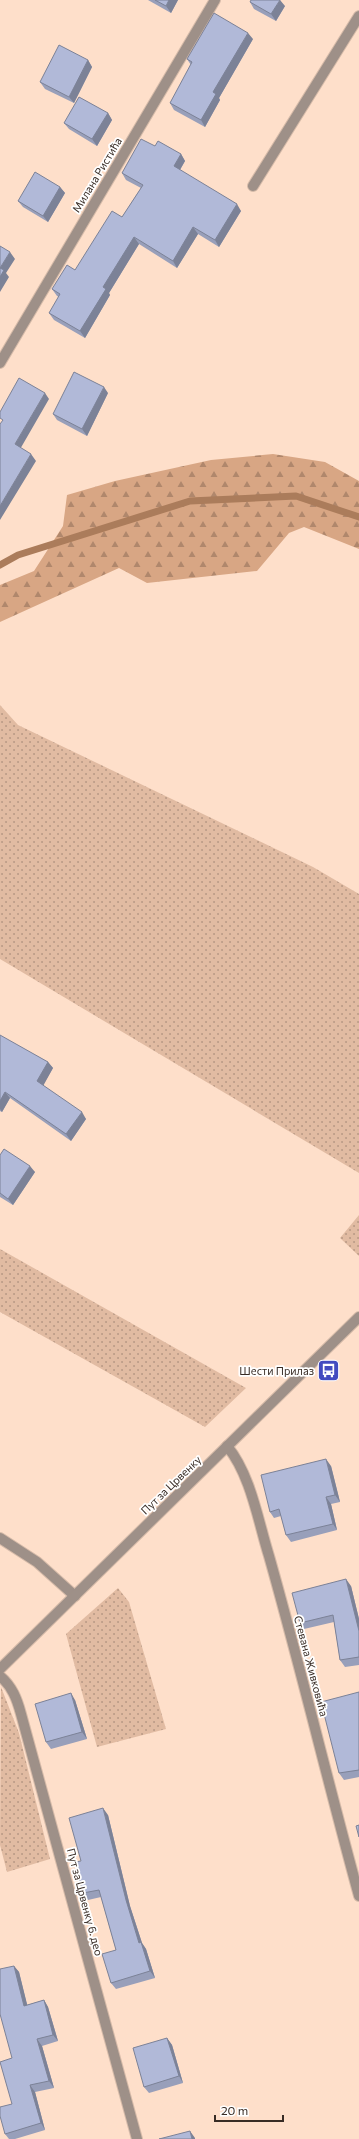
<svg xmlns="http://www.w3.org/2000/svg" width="359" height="2139" viewBox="0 0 359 2139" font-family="Commissioner,sans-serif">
  <defs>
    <pattern id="grass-dots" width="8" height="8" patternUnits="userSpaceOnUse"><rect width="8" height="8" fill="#e1bba2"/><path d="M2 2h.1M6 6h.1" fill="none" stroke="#b79884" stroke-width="1.8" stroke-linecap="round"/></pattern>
    <pattern id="forest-firs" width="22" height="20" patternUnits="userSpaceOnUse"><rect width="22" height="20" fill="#d8a684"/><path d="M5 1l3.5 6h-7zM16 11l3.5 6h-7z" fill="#b0876c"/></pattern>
  </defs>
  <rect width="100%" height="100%" fill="#fedfca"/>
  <path fill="url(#grass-dots)" d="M0,705L18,725L313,867L359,894V1173L0,959Z
    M359,1215V1256L340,1238Z
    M0,1249L246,1388L205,1427L0,1312Z
    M118,1588L129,1602L166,1729L97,1747L66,1634Z
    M1,1687L19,1733L50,1859L7,1872L0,1845Z"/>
  <path fill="url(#forest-firs)" d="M273,454L325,462L359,481V549L304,527L289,533L257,571L147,583L119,568L0,622V585L34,571L63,526L67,495L115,481L211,460Z"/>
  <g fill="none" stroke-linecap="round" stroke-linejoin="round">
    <path stroke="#ab7c5b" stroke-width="7" d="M0,565L18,555L190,501L296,496L359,517"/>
    <defs>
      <path id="minor" d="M253,186L359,16
        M0,363L215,0
        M227,1446C251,1475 258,1521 269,1556C301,1669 328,1783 359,1896
        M0,1538L37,1562L75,1596
        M0,1676C12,1686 17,1699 21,1714L137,2139"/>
      <path id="tertiary" d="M0,1669L359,1317"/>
    </defs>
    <use href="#minor" stroke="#d6bba9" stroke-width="12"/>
    <use href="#tertiary" stroke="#d6bba9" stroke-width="12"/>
    <use href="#minor" stroke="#9e9088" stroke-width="10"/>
    <use href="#tertiary" stroke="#9e9088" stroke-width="10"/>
  </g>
  <path fill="#989fba" d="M148,0H178L171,13Z
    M250,2L285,6L276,21L254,9Z
    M253,39L219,98L220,100L205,127L174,110L170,103L191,65L187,59Z
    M88,60L92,67L74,103L45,89L40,82Z
    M108,113L112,120L97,146L69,129L64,123Z
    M155,146L181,154L185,161L180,170L241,211L219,247L198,234L177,268L139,244L109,293L110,295L85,338L54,320L49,313L59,297L57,296L52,289L75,270L122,217L141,188L126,180L122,173Z
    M60,187L65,193L48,222L23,207L18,201Z
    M108,393L87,436L57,420L53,414Z
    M0,1036L48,1062L53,1068L43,1085L86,1119L71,1141L10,1098L2,1112L0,1111Z
    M0,1155L35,1172L13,1205L0,1197Z
    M331,1466L340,1502L331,1504L337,1530L291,1542L286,1535L281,1516L274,1518L270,1512Z
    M351,1586L359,1619V1665L345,1667L340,1660L334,1622L304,1629L300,1623Z
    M359,1692V1777L344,1780L339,1773Z
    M75,1700L87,1739L51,1749L46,1742Z
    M108,1815L130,1906L142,1943L146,1949L155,1978L116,1989L111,1983L116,1950L101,1897L88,1900L83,1893L81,1861Z
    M14,1966L19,1972L27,2005L44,2000L48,2007L58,2041L42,2046L54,2088L35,2092L45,2130L15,2139H9L5,2134L12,2104Z
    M167,2038L172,2045L183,2083L149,2093L144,2087Z"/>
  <path fill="#7c8297" d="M169,0H178L171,13L166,6Z
    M280,0L285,6L276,21L271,14Z
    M248,33L253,39L219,98L220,100L205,127L201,120L213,92Z
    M88,60L92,67L74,103L69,97Z
    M108,113L112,120L97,146L92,139Z
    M181,154L185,161L178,173L174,166Z
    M60,187L65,193L48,222L43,216Z
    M237,204L241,211L219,247L215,240Z
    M193,227L198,234L177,268L173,261Z
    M134,237L139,244L109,293L110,295L85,338L80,331L103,287Z
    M10,252L15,259L6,273L9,277L0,292V268Z
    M104,387L108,393L87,436L82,429Z
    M45,393L49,399L19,451L15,444Z
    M31,454L36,461L0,520V506Z
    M48,1062L53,1068L42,1088L37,1081Z
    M5,1092L10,1098L2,1112L0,1109V1101Z
    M82,1112L86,1119L71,1141L66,1134Z
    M30,1166L35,1172L13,1205L8,1199Z
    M326,1459L331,1466L340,1502L335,1495Z
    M326,1497L331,1504L337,1530L333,1524Z
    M346,1579L351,1586L359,1619V1631Z
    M71,1693L75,1700L87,1739L82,1732Z
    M103,1808L108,1815L130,1906L142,1943L146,1949L155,1978L150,1971L139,1943L126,1900Z
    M14,1966L19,1972L29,2012L24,2006Z
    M44,2000L48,2007L58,2041L53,2035Z
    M167,2038L172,2045L183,2083L179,2076Z
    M37,2039L42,2046L54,2088L49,2081Z
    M30,2085L35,2092L45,2130L41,2123Z
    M190,2131L195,2138V2139H192Z"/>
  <path fill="#b1b9d8" stroke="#7c8297" d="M155,0H169L166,6Z
    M251,0H280L271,14L250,2Z
    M214,13L248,33L213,92L216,94L201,120L170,103L192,62L187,59Z
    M59,45L88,60L69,97L40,82Z
    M79,97L108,113L92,139L64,123Z
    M141,139L155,146L158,141L181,154L174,166L237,204L215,240L193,227L173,261L134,237L103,287L106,289L80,331L49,313L60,294L52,289L67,265L75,270L112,211L122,217L143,185L122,173Z
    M35,172L60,187L43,216L18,201Z
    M0,246L10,252L0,268L4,270L0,277Z
    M74,372L104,387L82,429L53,414Z
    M19,378L45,393L15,444L31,454L0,506V424L3,420L0,418V412Z
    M0,1035L48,1062L37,1081L82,1112L66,1134L5,1092L0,1101Z
    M4,1149L30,1166L8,1199L0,1193V1155Z
    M326,1459L335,1495L326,1497L333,1524L286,1535L279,1509L270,1512L261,1475Z
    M346,1579L359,1631V1657L340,1660L333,1615L300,1623L292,1593Z
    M359,1692V1770L339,1773L321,1702Z
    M71,1693L82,1732L46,1742L35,1704Z
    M103,1808L126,1900L139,1943L141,1942L150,1971L111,1983L102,1954L116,1950L99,1890L83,1893L75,1862L81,1861L69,1818Z
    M359,1825V1837L356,1826Z
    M14,1966L24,2006L44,2000L53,2035L37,2039L49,2081L30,2085L41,2123L5,2134L0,2116V2107L12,2104L0,2062L12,2058L0,2014V1969Z
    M167,2038L179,2076L144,2087L133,2048Z
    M190,2131L192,2139H159Z"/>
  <defs>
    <symbol id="bus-square" viewBox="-11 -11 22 22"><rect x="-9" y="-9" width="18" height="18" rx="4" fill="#434bc0" stroke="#fff"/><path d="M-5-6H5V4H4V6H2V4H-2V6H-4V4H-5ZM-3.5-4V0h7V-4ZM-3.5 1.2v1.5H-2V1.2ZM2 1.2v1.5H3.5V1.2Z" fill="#fff"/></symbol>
  </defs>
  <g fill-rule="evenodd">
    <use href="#bus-square" x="316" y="1358" width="25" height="25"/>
  </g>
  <g text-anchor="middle" stroke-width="3.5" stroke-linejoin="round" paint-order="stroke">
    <g font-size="11" fill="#382c25" stroke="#fff">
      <text transform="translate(97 175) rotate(-59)" y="4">Милана Ристића</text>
      <text transform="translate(171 1485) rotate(-44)" y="4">Пут за Црвенку</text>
      <text transform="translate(311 1666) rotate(75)" y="4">Стевана Живковића</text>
      <text transform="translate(85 1902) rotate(75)" y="4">Пут за Црвенку 6. део</text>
    </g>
    <g font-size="11" fill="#382c25" stroke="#fff" text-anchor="end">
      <text x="314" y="1375">Шести Прилаз</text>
    </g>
  </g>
  <path d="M215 2115v6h68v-6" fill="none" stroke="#382c25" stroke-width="2"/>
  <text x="221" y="2115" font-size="12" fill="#382c25" stroke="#ffffff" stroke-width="3" paint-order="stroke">20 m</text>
</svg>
